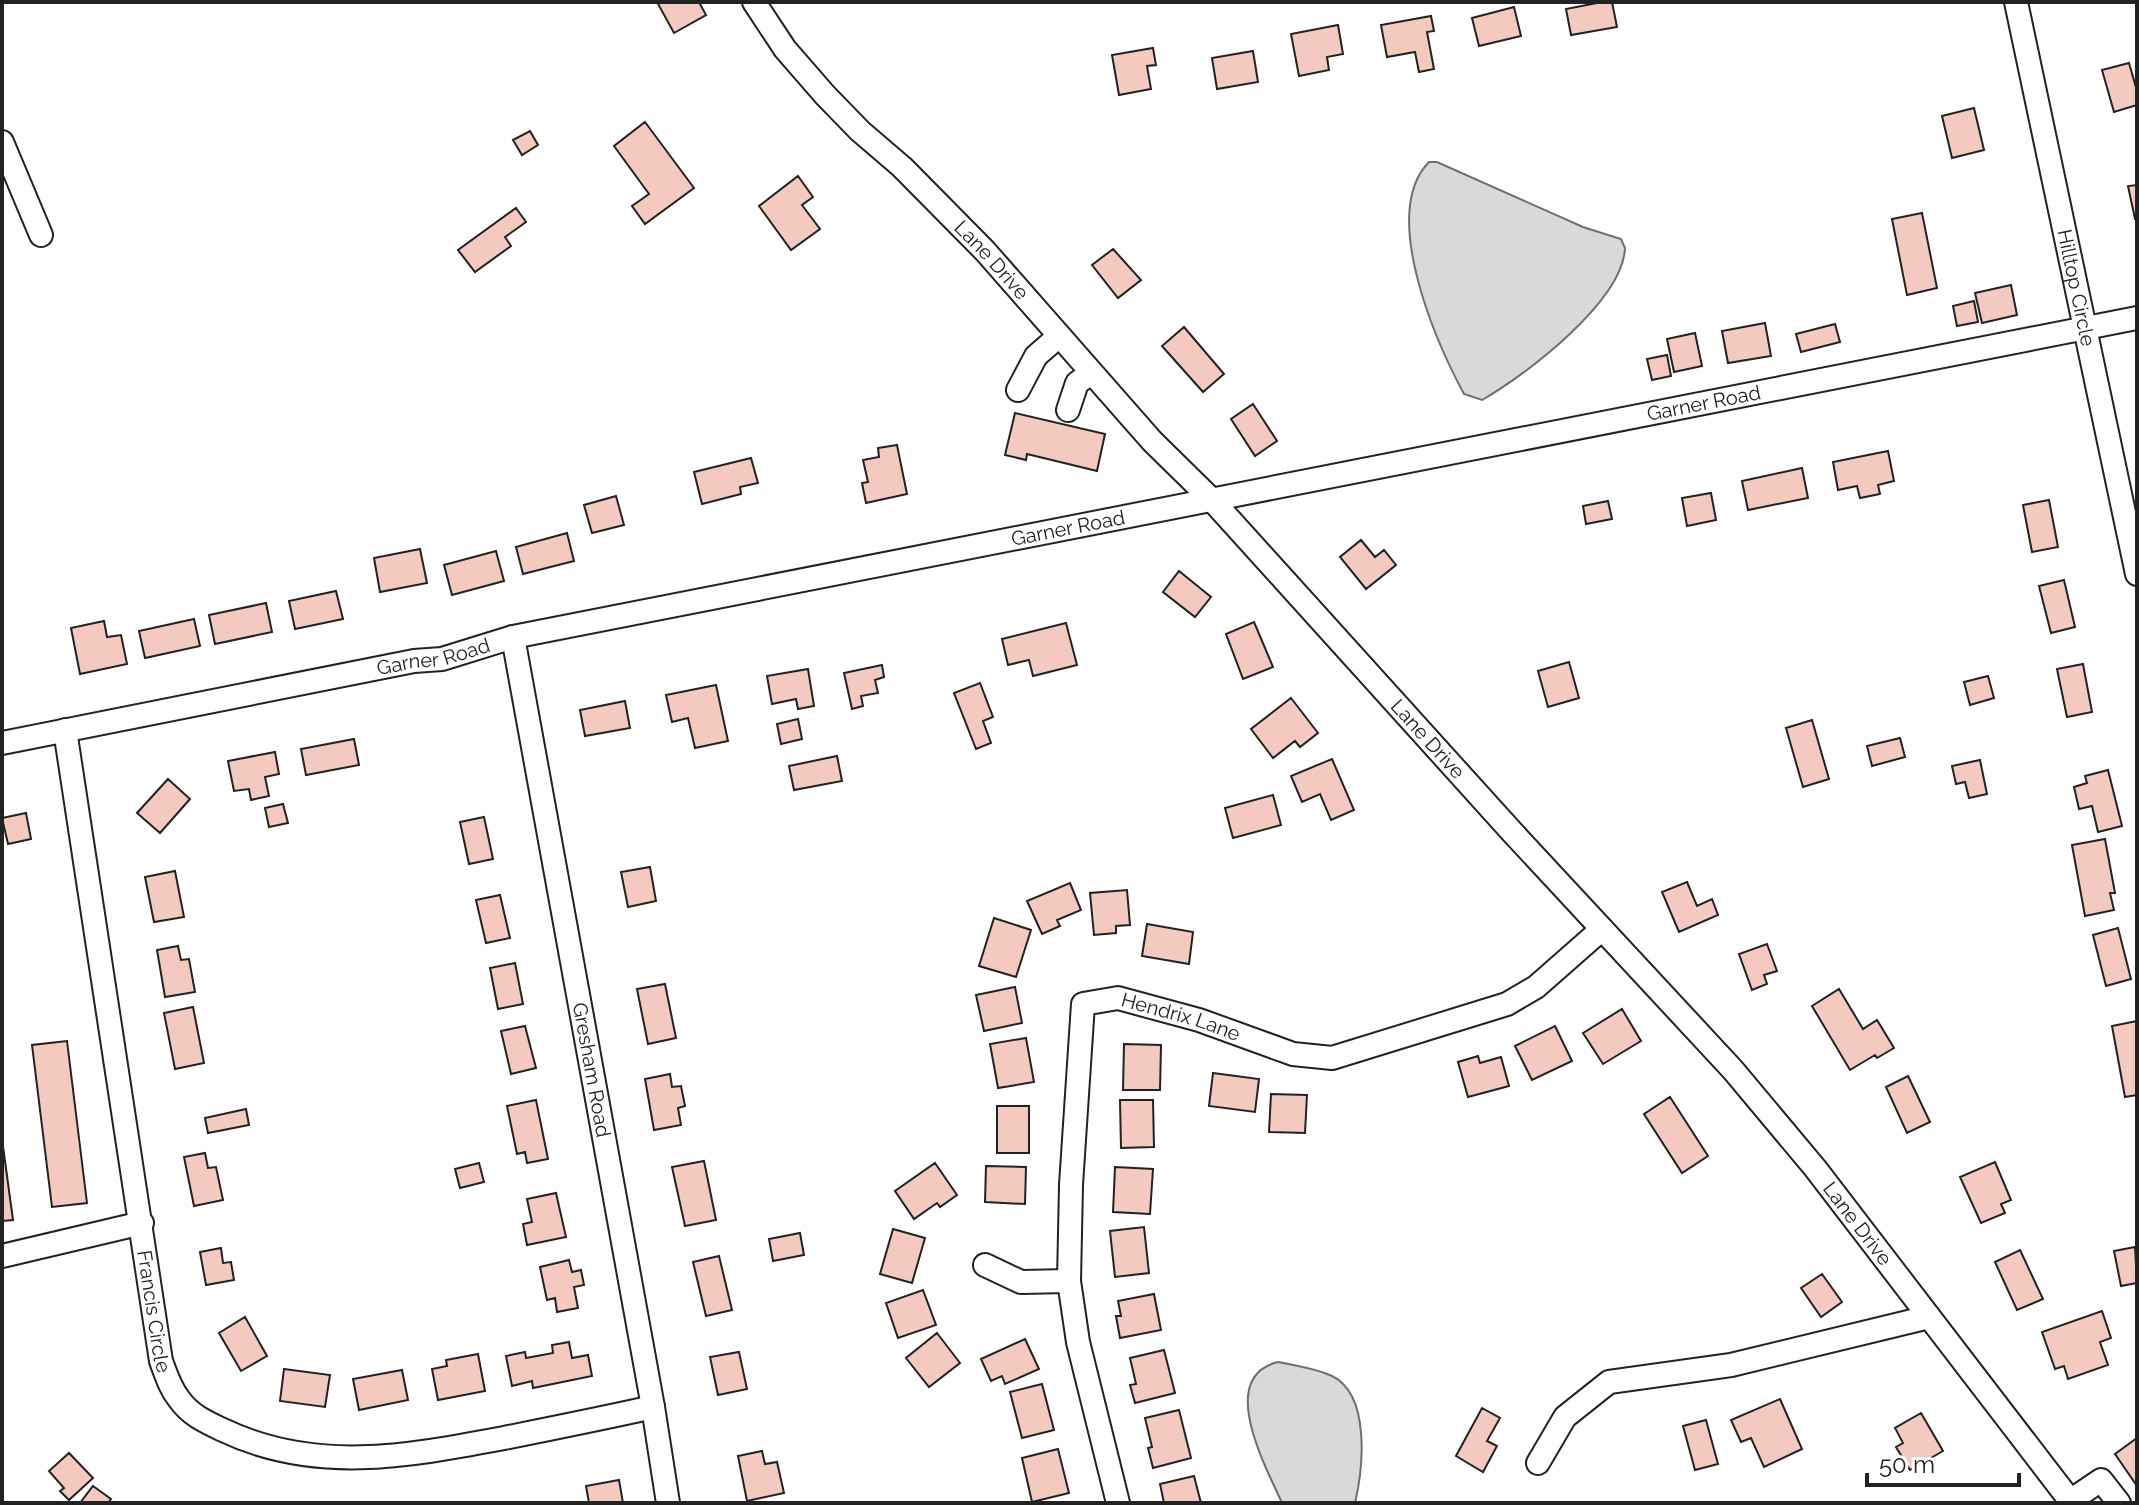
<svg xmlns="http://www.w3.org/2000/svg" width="2139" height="1505" viewBox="0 0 2139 1505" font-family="Raleway,sans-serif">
  <rect width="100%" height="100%" fill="#fff"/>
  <path fill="#d9d9d9" stroke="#6f6f6f" stroke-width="2" d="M1429,162H1437L1583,227L1621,239L1625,248C1623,301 1526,375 1482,400L1464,394C1436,342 1379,213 1429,162Z
    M1278,1362C1295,1365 1317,1369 1332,1376C1371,1395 1363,1469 1355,1503H1282C1266,1467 1216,1377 1278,1362Z"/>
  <path fill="#f3c9c0" stroke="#222" stroke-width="2" d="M657,2H699L706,15L674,33Z
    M1602,2H1612L1617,27L1571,35L1566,9Z
    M1514,7L1521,36L1479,46L1472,18Z
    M1431,16L1434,31L1427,32L1434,69L1419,72L1415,52L1387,57L1381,25Z
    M1338,25L1343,54L1327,57L1329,70L1299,76L1291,34Z
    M1153,48L1156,65L1147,66L1151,89L1119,95L1112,55Z
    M1253,51L1258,82L1217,89L1212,58Z
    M2129,63L2137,91V105L2114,112L2102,70Z
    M1974,108L1984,150L1952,158L1942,116Z
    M645,122L694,188L645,224L632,206L649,194L614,146Z
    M530,131L538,145L522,155L513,140Z
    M798,176L813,197L802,205L820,229L791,250L759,206Z
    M2137,185V219H2135L2128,186Z
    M516,208L526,222L505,237L511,246L475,272L458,250Z
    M1922,213L1937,288L1907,295L1892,219Z
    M1113,249L1141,280L1118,298L1092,265Z
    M2011,285L2017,315L1982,323L1975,293Z
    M1974,301L1978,322L1957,326L1953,306Z
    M1765,323L1771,356L1728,363L1722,331Z
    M1835,324L1840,342L1801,352L1796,334Z
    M1184,327L1224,374L1203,392L1162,346Z
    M1695,333L1702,366L1674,372L1667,339Z
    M1667,355L1671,376L1652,380L1647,359Z
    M1253,404L1277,441L1255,456L1231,419Z
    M1015,413L1105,434L1097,471L1027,454L1026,460L1005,455Z
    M897,445L907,494L866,503L862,483L868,482L863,460L879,457L878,448Z
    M1888,451L1894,481L1878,485L1880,494L1860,498L1857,486L1838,490L1833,462Z
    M751,458L758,483L740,487L741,494L702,504L694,472Z
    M1802,468L1808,498L1748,510L1742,481Z
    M1711,493L1716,520L1687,526L1682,498Z
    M616,496L624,525L592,533L584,505Z
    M2049,500L2058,547L2032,552L2023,505Z
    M1608,501L1612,519L1586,524L1583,506Z
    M567,533L574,561L523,574L516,547Z
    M1361,540L1375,557L1384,550L1396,565L1366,589L1340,557Z
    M420,549L427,583L380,592L374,558Z
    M496,551L504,581L452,595L444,565Z
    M1179,571L1211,597L1195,617L1163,592Z
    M2064,580L2075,627L2051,633L2039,586Z
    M336,591L343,619L295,629L289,601Z
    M266,603L272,632L215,644L209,615Z
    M194,619L200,646L145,658L139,631Z
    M104,621L107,637L121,635L127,664L80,674L71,628Z
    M1254,622L1273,667L1243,679L1226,634Z
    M1066,623L1077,665L1033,676L1029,660L1008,665L1002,639Z
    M1569,662L1579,698L1548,707L1538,671Z
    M2083,664L2092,712L2067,717L2057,669Z
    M882,665L884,677L875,680L878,693L861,696L863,706L852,709L844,673Z
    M808,669L814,706L798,709L796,699L772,704L767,676Z
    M1988,676L1994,698L1970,705L1964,682Z
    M980,683L993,717L983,721L991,743L976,749L954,693Z
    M716,685L728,741L695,748L688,718L672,722L666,695Z
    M1291,698L1318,733L1300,747L1295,741L1273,758L1251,729Z
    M625,701L630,728L585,736L580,710Z
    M798,719L802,739L781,744L777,724Z
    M1812,720L1829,779L1803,787L1786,728Z
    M1900,738L1905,757L1872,766L1867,746Z
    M354,739L359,765L306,775L301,749Z
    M275,752L279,774L265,777L269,796L251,800L249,789L234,791L228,761Z
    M837,756L842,781L794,790L789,766Z
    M1332,759L1354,810L1331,820L1320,794L1302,802L1291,776Z
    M1980,760L1987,794L1969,798L1965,782L1956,784L1952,766Z
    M2108,770L2122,826L2098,832L2092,806L2079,809L2074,787L2087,783L2085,776Z
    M168,779L190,799L160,833L137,813Z
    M1273,795L1281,825L1233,838L1225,808Z
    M283,804L288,823L269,827L265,808Z
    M26,813L31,839L8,844L2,818Z
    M484,817L493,859L469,864L460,822Z
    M2105,839L2115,893H2110L2114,910L2085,916L2072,845Z
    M650,867L656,901L628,907L621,872Z
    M175,871L184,917L154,922L145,877Z
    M1687,882L1697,906L1712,899L1718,915L1679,932L1662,892Z
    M1070,883L1081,910L1057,920L1060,926L1042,934L1027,901Z
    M1127,890L1130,925L1116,926V933L1094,935L1090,893Z
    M500,895L510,938L486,943L476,900Z
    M994,918L1031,930L1016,977L979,966Z
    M1147,924L1193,932L1189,964L1142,956Z
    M2118,928L2131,979L2106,986L2093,935Z
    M1767,944L1777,971L1764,975L1767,984L1752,990L1739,954Z
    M178,946L181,960L189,959L195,992L165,997L157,950Z
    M515,963L523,1004L498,1009L490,968Z
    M665,984L676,1038L648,1044L637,989Z
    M1015,987L1022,1023L984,1031L976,995Z
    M1839,989L1863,1029L1877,1020L1894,1048L1877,1058L1875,1055L1850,1070L1812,1006Z
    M193,1007L204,1063L175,1069L164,1013Z
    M1622,1009L1641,1041L1603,1064L1583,1033Z
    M2137,1021V1095L2125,1097L2112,1026Z
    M525,1026L536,1068L511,1074L501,1031Z
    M1555,1026L1572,1061L1532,1080L1515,1046Z
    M1026,1038L1034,1082L998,1088L990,1044Z
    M67,1041L87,1203L52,1207L32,1045Z
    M1124,1044L1161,1045L1160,1090H1123Z
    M1478,1056L1480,1063L1501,1057L1509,1086L1468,1097L1458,1062Z
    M1213,1073L1259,1079L1255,1112L1209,1106Z
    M670,1074L672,1087L681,1086L685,1106L678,1108L681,1125L654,1130L645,1079Z
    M1908,1076L1930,1122L1907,1133L1886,1087Z
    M1271,1094L1307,1095L1305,1133L1269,1132Z
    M1670,1097L1708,1156L1682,1173L1644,1114Z
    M536,1100L548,1159L527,1163L525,1152L517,1154L507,1106Z
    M1120,1100H1153L1154,1147L1121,1148Z
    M997,1106H1029V1153H997Z
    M246,1109L249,1125L208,1133L205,1118Z
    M2,1139L13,1220L2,1221Z
    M205,1153L208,1168L216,1167L223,1200L194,1206L184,1157Z
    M704,1161L716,1220L685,1226L672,1167Z
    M1995,1162L2011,1200L2001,1204L2005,1213L1981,1223L1960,1177Z
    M479,1163L484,1182L460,1188L455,1169Z
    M935,1163L957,1195L940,1207L937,1203L914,1219L895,1191Z
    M986,1166L1026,1167L1025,1204L985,1202Z
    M1115,1167L1153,1169L1150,1214L1113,1212Z
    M556,1193L566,1237L527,1245L523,1224L532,1222L527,1199Z
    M1144,1227L1149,1273L1115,1277L1110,1231Z
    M893,1229L925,1238L912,1283L880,1274Z
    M800,1233L804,1255L773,1261L769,1239Z
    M2135,1247L2137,1283L2121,1286L2114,1251Z
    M221,1248L223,1263L231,1262L234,1280L206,1285L200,1252Z
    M2020,1250L2043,1299L2017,1310L1995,1262Z
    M719,1256L732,1310L706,1316L693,1262Z
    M569,1260L572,1272L581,1270L584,1285L574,1287L578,1308L557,1312L555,1298L547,1300L540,1267Z
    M1822,1274L1842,1302L1821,1317L1801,1288Z
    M923,1290L936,1325L898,1338L886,1303Z
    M1154,1294L1161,1330L1120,1338L1116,1316H1121L1118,1301Z
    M2102,1311L2111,1338L2100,1342L2108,1365L2068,1379L2064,1366L2055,1369L2042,1332Z
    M245,1317L267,1356L241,1371L219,1333Z
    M937,1333L960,1363L929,1387L906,1358Z
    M1025,1339L1039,1369L1005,1384L1002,1376L991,1381L981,1359Z
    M569,1342L572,1358L588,1355L592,1376L533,1388L532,1381L512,1386L506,1356L525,1352L526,1358L553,1353L552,1345Z
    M1164,1350L1175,1393L1135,1403L1130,1385L1136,1384L1130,1358Z
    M739,1352L747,1389L718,1395L710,1357Z
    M478,1354L485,1391L438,1400L432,1369L447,1366L446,1360Z
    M284,1369L330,1375L325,1407L280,1401Z
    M402,1370L408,1400L359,1410L353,1379Z
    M1042,1384L1054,1430L1022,1438L1010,1392Z
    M1780,1399L1802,1449L1764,1467L1751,1438L1741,1442L1731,1420Z
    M1482,1408L1500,1418L1487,1441L1497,1446L1483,1472L1456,1456Z
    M1179,1410L1191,1458L1153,1468L1148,1448L1152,1447L1145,1418Z
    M1921,1413L1943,1451L1910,1470L1896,1447L1903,1443L1895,1428Z
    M1706,1420L1718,1464L1695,1470L1683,1426Z
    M2137,1438V1486L2115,1454Z
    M1058,1449L1069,1493L1032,1502L1022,1458Z
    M762,1451L765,1464L777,1462L784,1493L747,1501L738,1456Z
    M69,1453L93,1478L69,1500L60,1491L64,1488L49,1471Z
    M1194,1476L1201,1503H1164L1160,1484Z
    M619,1480L623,1503H589L586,1486Z
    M93,1486L111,1499L108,1503H80Z"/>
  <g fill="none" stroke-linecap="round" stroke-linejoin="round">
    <defs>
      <g id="minor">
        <path id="s1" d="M754,2L785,49L825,95L860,131L902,167L985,251L1152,441L1212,500L1513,833L1733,1070L1815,1168L2072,1503"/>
        <path id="s2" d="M2016,2L2137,574"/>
        <path d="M2,142L41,235"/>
        <path d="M1018,390L1036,356L1059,336"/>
        <path d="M1068,410L1077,383L1091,373"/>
        <path id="s3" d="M513,637L653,1407L668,1503"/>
        <path id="s4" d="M65,730L161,1361C166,1374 170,1388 179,1399C190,1415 206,1422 223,1430C315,1474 408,1456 504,1438C554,1428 604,1418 653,1407"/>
        <path id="s5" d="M2,743L414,661L442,659L513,637L2137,318"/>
        <path d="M2,1256L142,1223"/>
        <path d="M985,1265L1021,1282L1069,1281"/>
        <path d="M1538,1463L1565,1417L1609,1382L1731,1365L1929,1317"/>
        <path d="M2070,1501L2101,1480L2119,1503"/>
        <path id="s6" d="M1118,1503L1078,1342L1069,1281L1071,1185L1083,1004L1118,998L1199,1020L1293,1054L1332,1058L1507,1004L1536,987L1602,929"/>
      </g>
    </defs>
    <use href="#minor" stroke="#222" stroke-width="26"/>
    <use href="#minor" stroke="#fff" stroke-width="22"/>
  </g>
  <g text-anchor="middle" stroke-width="6" stroke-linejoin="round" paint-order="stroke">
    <g font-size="20" fill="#222" stroke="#fff">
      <text dy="7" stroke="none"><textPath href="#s1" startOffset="352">Lane Drive</textPath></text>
      <text dy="7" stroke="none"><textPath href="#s2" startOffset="292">Hilltop Circle</textPath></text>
      <text dy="7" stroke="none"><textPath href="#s5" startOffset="1736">Garner Road</textPath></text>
      <text dy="7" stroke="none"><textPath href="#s5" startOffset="1088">Garner Road</textPath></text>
      <text dy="7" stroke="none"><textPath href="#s5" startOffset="440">Garner Road</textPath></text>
      <text dy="7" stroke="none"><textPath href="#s1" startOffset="1000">Lane Drive</textPath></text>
      <text dy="7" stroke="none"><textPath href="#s6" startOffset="606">Hendrix Lane</textPath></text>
      <text dy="7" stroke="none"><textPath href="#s3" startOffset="440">Gresham Road</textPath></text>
      <text dy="7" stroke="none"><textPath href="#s1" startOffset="1648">Lane Drive</textPath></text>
      <text dy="7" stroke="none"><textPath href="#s4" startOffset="588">Francis Circle</textPath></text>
    </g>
  </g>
  <rect width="2139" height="1505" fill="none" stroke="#222222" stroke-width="8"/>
  <path d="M1867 1473v12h152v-12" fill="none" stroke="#222222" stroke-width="4"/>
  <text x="1879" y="1473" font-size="24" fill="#222222" stroke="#ffffff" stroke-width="6" paint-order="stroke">50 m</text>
</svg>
